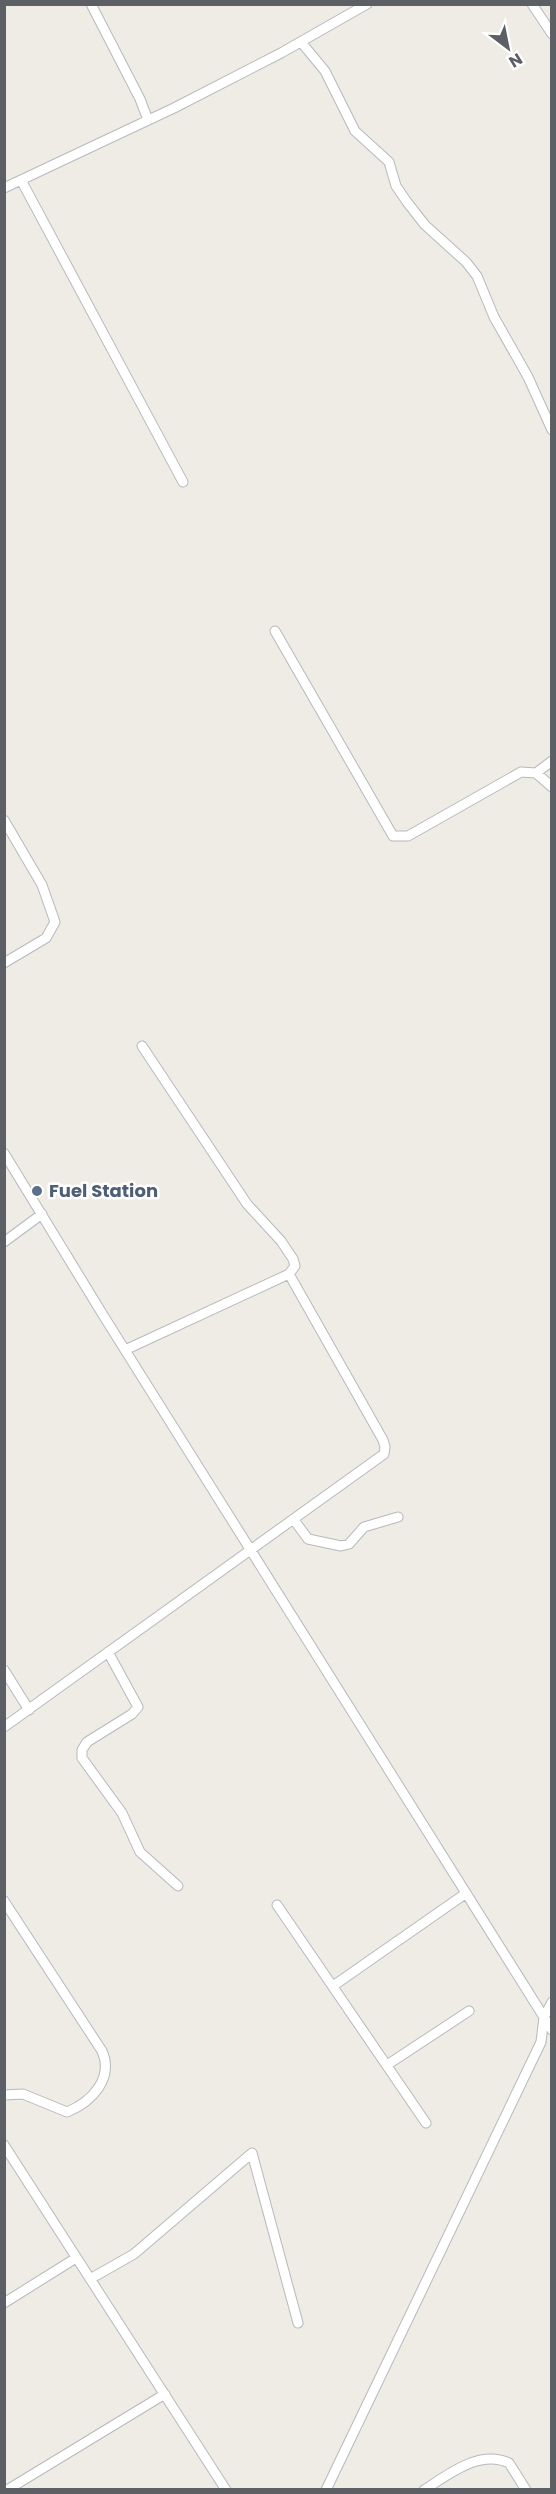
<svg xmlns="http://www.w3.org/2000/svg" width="556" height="2494" viewBox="0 0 556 2494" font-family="Poppins,sans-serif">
  <rect width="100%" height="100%" fill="#eeece4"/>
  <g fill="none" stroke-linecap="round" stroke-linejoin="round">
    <defs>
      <path id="minor" d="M91,4L140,99L148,120
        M532,4L552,34
        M301,42L325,71L355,131L389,162L396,186L407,202L425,225L466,262L477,276L494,317L528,377L552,430
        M21,180L183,482
        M4,188L174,108L281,53L367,4
        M275,631L393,836H408L521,772L536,773L552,787
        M536,773L552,761
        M4,820L42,885L55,922L46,938L4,963
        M4,1153L103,1315L552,2030
        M4,1242L42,1214
        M125,1350L289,1274L295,1266L293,1259L281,1241L247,1204L142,1046
        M294,1520L308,1539L341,1546L349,1544L364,1527L398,1517
        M108,1652L138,1707L132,1714L87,1742L82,1750V1758L122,1813L140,1852L178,1886
        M4,1670L29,1710
        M4,1727L384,1454L385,1447L383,1440L289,1274
        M4,1901L102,2051C114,2078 92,2102 67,2112L23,2094L4,2095
        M277,1905L426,2123
        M333,1986L465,1894
        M387,2065L469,2011
        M4,2145L226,2490
        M90,2279L134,2254L252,2153L298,2323
        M4,2303L76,2258
        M7,2490L165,2394
        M326,2490L541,2042L544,2017L552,2002
        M424,2490C448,2475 479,2449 509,2463L526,2490"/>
    </defs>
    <use href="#minor" stroke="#b6b9bd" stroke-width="11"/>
    <use href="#minor" stroke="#fff" stroke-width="9"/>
  </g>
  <circle fill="#5c6f8a" stroke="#fff" stroke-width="2" cx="37" cy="1191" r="6"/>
  <g text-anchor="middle" stroke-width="5" stroke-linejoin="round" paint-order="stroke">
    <g font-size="18" font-weight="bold" fill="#4e5e75" stroke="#fff" text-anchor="start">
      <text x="49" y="1197">Fuel Station</text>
    </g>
  </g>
  <rect width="556" height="2494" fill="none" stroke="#5c5f64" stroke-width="12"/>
  <g transform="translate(508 48) rotate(148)" stroke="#ffffff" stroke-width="4.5" paint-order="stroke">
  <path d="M0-4.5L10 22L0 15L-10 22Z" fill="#5c5f64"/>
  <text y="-9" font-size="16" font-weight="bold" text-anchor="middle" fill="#5c5f64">N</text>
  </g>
</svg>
